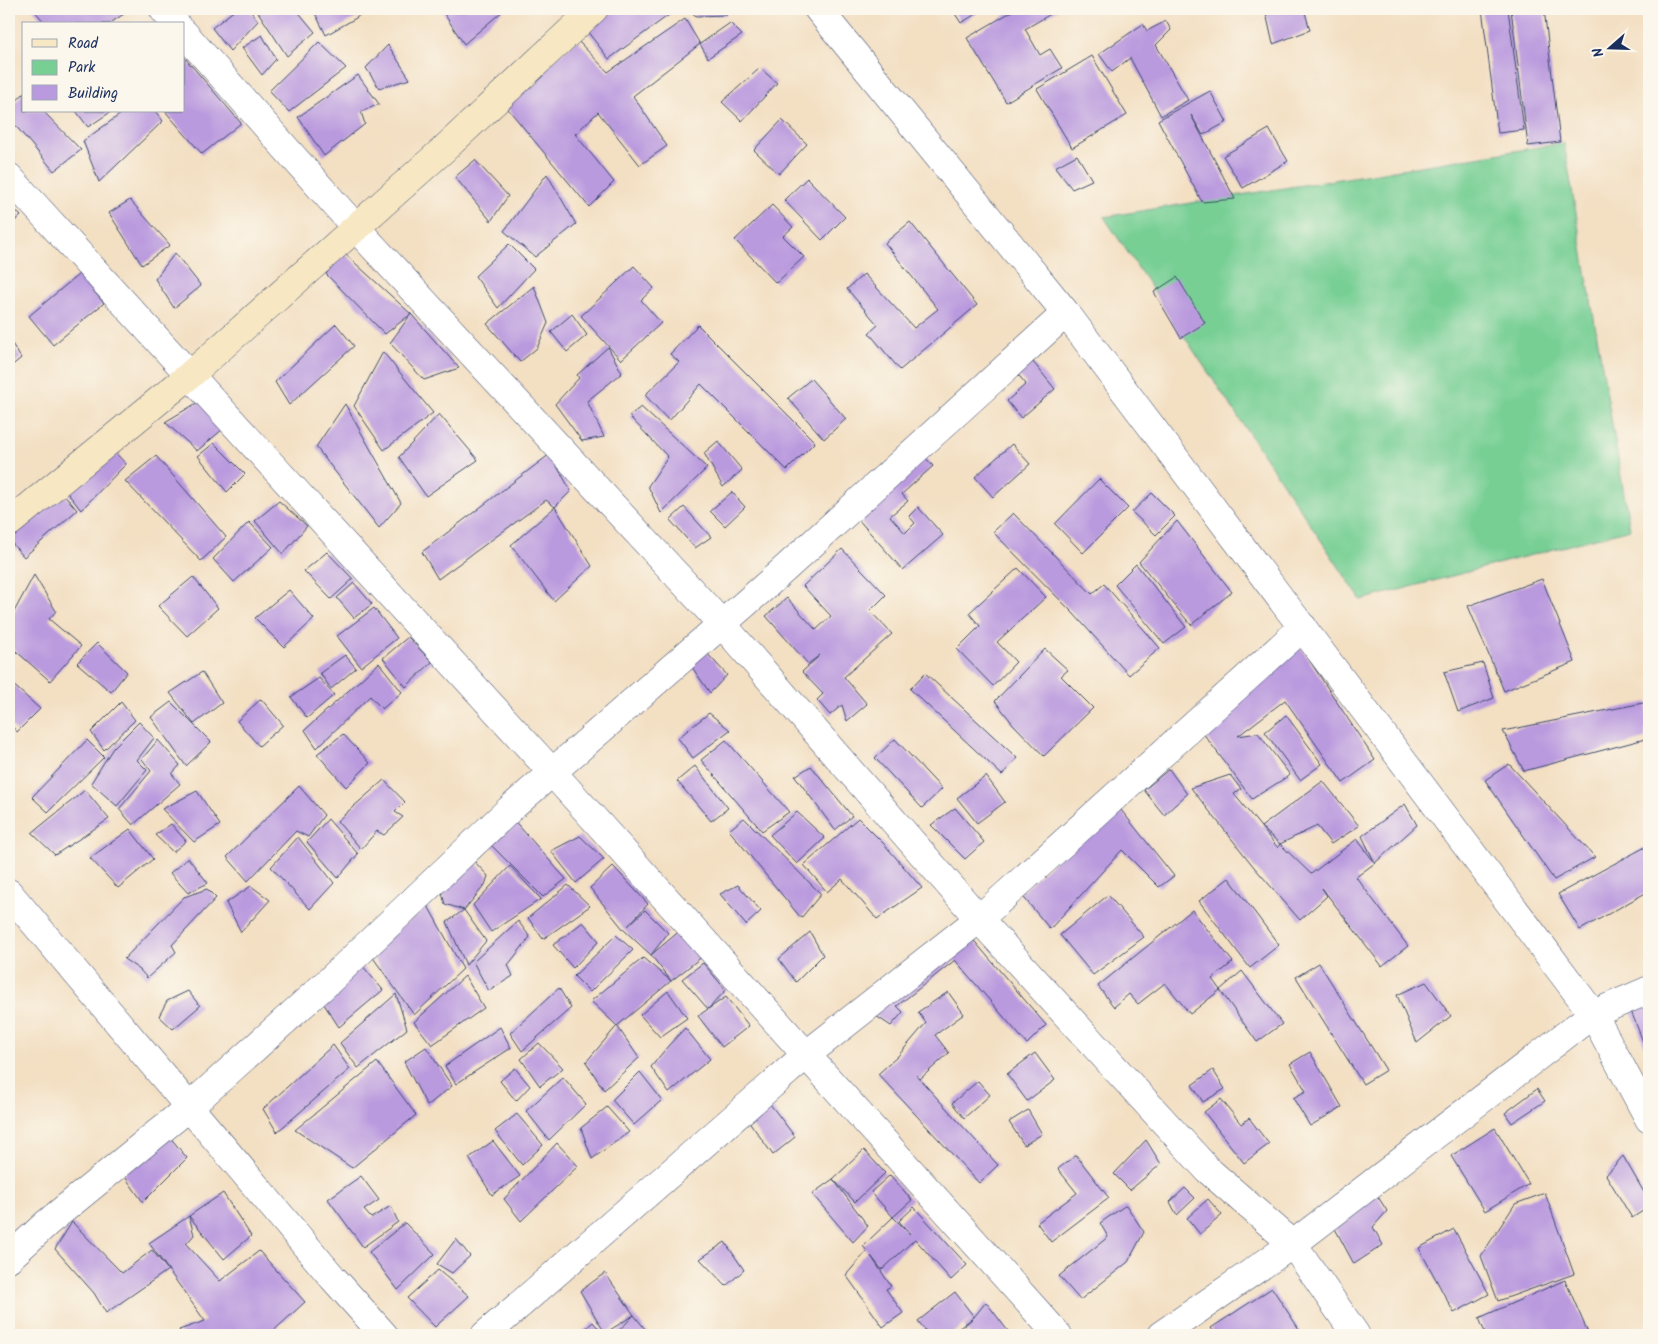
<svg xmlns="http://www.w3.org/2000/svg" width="1658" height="1344" viewBox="0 0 1658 1344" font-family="Kalam,sans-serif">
  <rect width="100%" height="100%" fill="#fbf7ec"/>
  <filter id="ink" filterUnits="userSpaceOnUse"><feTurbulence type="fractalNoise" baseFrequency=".02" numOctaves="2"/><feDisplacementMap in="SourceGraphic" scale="10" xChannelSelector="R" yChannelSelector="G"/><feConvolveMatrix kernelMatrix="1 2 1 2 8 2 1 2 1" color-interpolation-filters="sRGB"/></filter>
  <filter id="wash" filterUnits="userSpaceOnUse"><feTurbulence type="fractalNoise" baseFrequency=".0096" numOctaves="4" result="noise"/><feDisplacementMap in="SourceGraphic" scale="20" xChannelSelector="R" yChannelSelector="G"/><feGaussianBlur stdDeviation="1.12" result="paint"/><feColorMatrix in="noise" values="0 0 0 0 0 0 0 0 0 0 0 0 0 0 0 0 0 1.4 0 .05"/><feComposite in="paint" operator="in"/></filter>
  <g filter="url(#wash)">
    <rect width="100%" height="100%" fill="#f3dfc2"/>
    <path fill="#77cf94" stroke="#497f79" d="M1564,143L1630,529L1361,600L1104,217Z"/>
    <g id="blocks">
      <path fill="#ba9ade" d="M33,9H131L109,24H46Z
        M236,9H249L258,21L230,51L212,28Z
        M256,9H296L315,32L287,56Z
        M313,9H367L356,18L326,35Z
        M441,9H505L464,44Z
        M602,9H677L609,59L583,26Z
        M688,9H722L727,15L696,16Z
        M952,9H984L961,23Z
        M1016,9H1059L1025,29L1040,55L1050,49L1062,68L1006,102L967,38Z
        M1279,9H1304L1310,30L1273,44L1266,13Z
        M1482,9H1508L1524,130L1498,133Z
        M1511,9H1544L1560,142L1528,146Z
        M685,19L700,44L633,96L667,146L640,165L598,112L575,134L614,182L589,207L504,104L577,40L608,72Z
        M1166,21L1171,30L1156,45L1188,100L1161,116L1130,58L1112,72L1099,54L1143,24L1147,31Z
        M730,23L742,35L708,58L700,44Z
        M262,35L276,59L262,75L242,48Z
        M319,42L346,68L289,112L269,91Z
        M388,45L410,79L379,88L366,68Z
        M1092,56L1127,115L1072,148L1037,89Z
        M184,57L241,123L202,154L165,111H184Z
        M760,68L777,83L742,121L722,102Z
        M358,75L379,104L361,112L365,124L324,156L298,117Z
        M1210,91L1227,122L1203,135L1191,115L1235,199L1202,202L1158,120Z
        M24,93V111H43L81,150L54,171L9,118V109Z
        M76,111H112L88,127Z
        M125,111H155L163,121L99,182L83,141Z
        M782,120L807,144L779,174L754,150Z
        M1269,129L1288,161L1243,188L1223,156Z
        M1077,155L1092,180L1072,189L1055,167Z
        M475,160L508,196L491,221L455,177Z
        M547,174L576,224L535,257L504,231Z
        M807,178L845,217L822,240L784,200Z
        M130,200L170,245L142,265L109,213Z
        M9,203L21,216L9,226Z
        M772,205L793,227L783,236L804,257L776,283L735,240Z
        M910,222L977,305L900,370L869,333L878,325L847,289L864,274L914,328L938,309L885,243Z
        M509,244L534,269L498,308L475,276Z
        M343,252L411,314L385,334L326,274Z
        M175,253L201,286L174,308L155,279Z
        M634,266L654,288L641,300L661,323L621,360L581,316Z
        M79,274L104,303L53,345L29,316Z
        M1177,277L1205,323L1181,338L1154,292Z
        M534,286L548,323L537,348L520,362L487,324Z
        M411,314L459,368L424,380L390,343Z
        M572,314L587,335L567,352L551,332Z
        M336,324L354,346L289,405L275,382Z
        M698,325L815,442L787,470L701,384L669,421L645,395L679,362L670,354Z
        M9,339L21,358L9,368Z
        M608,347L622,373L587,401L604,437L582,441L555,404L579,378L577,375Z
        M383,352L433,413L384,450L354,406Z
        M1025,352L1055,389L1021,418L1007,401L1026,384L1010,365Z
        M811,379L846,419L824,439L788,398Z
        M200,401L223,429L197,451L165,422Z
        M345,404L401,503L379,528L316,447Z
        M641,407L707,468L661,513L648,486L668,457L629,416Z
        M439,414L478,460L426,496L399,457Z
        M718,441L742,470L723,487L704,453Z
        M106,443L126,464L81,510L61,485Z
        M214,443L245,474L227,492L198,456Z
        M1012,444L1030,464L993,497L975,477Z
        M550,454L571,491L555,507L546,500L438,579L422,552Z
        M156,456L226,537L201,561L125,481Z
        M924,456L933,466L902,494L908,501L890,516L905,533L915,523L909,516L918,507L943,535L903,570L856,517Z
        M1099,479L1128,508L1083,553L1055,524Z
        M58,487L77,510L24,557L9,540V529Z
        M732,492L745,507L725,526L710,511Z
        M1152,493L1175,516L1156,535L1132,512Z
        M279,501L307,526L283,554L255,521Z
        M555,507L592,566L554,601L511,545Z
        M684,507L711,537L695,548L670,520Z
        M1013,513L1092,594L1104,584L1160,648L1129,675L1073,613L993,532Z
        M1177,521L1232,592L1191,625L1139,562Z
        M249,522L273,547L234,582L213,559Z
        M842,549L886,595L870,611L892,634L844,677L867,704L847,721L842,705L830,715L817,700L823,694L802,672L820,655L808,664L766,616L787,598L816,630L831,616L803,586Z
        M327,552L353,579L331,599L304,571Z
        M1136,564L1186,627L1164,644L1115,585Z
        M1018,568L1046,597L997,642L1016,662L993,686L957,649L980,626L969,613Z
        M34,575L56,611L49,619L81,646L50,681L9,645V621Z
        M193,577L218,608L187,636L158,606Z
        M1542,579L1575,662L1504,691L1468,606Z
        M354,583L372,604L354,618L337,598Z
        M289,590L314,619L284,647L255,618Z
        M374,608L397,638L361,667L337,636Z
        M408,637L432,662L406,687L383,658Z
        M1296,640L1375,760L1343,783L1285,700L1238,736L1258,733L1290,775L1252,799L1200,729Z
        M97,643L127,672L111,692L77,663Z
        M1045,649L1068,670L1061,676L1093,708L1044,756L1013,724L995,701Z
        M705,651L727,675L710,693L689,663Z
        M345,655L356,668L331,689L320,673Z
        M379,663L402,692L382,709L370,696L317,748L305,730Z
        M1483,663L1494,698L1458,712L1444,672Z
        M202,672L222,703L194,724L170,693Z
        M925,673L1017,758L1002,775L910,689Z
        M319,678L334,695L307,718L291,697Z
        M9,681L40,709L17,732L9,723Z
        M261,699L283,725L259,746L237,721Z
        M121,702L135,720L104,750L91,732Z
        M171,702L211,742L186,766L151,717Z
        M1648,702L1645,739L1524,771L1503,731Z
        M709,713L730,730L693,758L678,738Z
        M1286,715L1322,764L1300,780L1265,732Z
        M139,722L154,738L137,760L147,770L117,806L91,783L113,748Z
        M343,734L370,763L346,787L317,754Z
        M895,739L942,789L922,808L875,758Z
        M87,740L104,757L48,812L32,797Z
        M158,740L180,765L172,774L180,784L133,825L119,809L151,771L142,759Z
        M726,740L789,812L762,831L701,760Z
        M1509,764L1595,857L1554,880L1485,780Z
        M695,766L728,808L711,821L677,781Z
        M811,766L852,816L835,830L795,776Z
        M1169,769L1187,794L1164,815L1144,790Z
        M1230,775L1241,789L1234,794L1278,848L1280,844L1311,874L1357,839L1375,863L1356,877L1408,946L1382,966L1322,888L1327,896L1300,920L1254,867L1191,788Z
        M986,776L1005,802L977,823L957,798Z
        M384,780L405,802L395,812L403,817L384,835L377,831L361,849L337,821Z
        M1323,781L1359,826L1331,844L1317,826L1280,844L1261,827Z
        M299,786L324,815L308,837L296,831L248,881L227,857Z
        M85,790L109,819L55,855L32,833Z
        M197,791L220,825L194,842L162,809Z
        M1405,804L1417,825L1375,863L1362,836Z
        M1117,805L1174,876L1159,887L1122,850L1050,929L1020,893Z
        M955,808L984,842L965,859L931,825Z
        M797,812L825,838L797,864L770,835Z
        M511,817L566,879L543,897L482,836Z
        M744,818L821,894L801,918L729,830Z
        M858,818L884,844L922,888L877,919L842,879L827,892L804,865Z
        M328,819L358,854L338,878L307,842Z
        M171,824L186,841L173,852L155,835Z
        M130,829L153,859L118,888L90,858Z
        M580,836L604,859L576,883L551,851Z
        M298,837L334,883L310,909L271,867Z
        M1649,845V891L1580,930L1558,894Z
        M188,858L208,883L188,893L170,873Z
        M472,859L488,876L485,885L464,910L445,904L440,886Z
        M510,866L541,899L491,932L473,905Z
        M613,866L648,904L628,926L645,910L668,933L651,955L688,924L703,956L671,981L651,955L624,930L590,888Z
        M1229,878L1279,945L1250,968L1199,901Z
        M568,885L590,906L543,939L528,918Z
        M738,885L761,911L746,925L720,894Z
        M251,886L270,900L241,932L226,903Z
        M207,889L216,898L172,945L176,952L147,978L140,970L124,959L184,897Z
        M1108,895L1144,937L1093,975L1060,935Z
        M428,906L463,969L414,1015L369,952Z
        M464,910L486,941L466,965L447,922Z
        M1192,910L1233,962L1212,979L1220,990L1190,1014L1165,983L1138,1004L1129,994L1114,1007L1098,986Z
        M518,921L530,937L508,965L513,976L489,991L473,962Z
        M583,922L599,941L573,968L553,945Z
        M810,932L823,955L796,982L779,959Z
        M616,935L633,950L590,992L574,976Z
        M970,936L1046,1025L1027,1044L955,960L897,1006L903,1012L891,1026L873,1014Z
        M355,957L383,990L339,1027L316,992Z
        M643,958L671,981L617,1026L591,1001Z
        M703,963L726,990L708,1009L726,997L749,1026L722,1047L698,1016L708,1009L682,979Z
        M1319,963L1386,1070L1363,1084L1296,977Z
        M1242,971L1282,1024L1257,1042L1220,990Z
        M465,976L484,1008L432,1045L414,1022Z
        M1426,982L1451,1016L1417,1043L1397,995Z
        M559,988L571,1008L522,1051L510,1033Z
        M188,991L200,1006L173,1029L159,1016L167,1001Z
        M668,991L687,1018L660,1037L640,1015Z
        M948,992L964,1014L935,1035L949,1053L920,1079L916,1075L998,1165L979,1183L878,1074L898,1056L926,1023L918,1012Z
        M396,994L407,1029L358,1068L340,1043Z
        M1649,996V1051L1647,1052L1631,1011Z
        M617,1026L639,1058L604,1090L586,1062Z
        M500,1027L511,1048L456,1084L445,1066Z
        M685,1028L710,1059L669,1093L651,1067L668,1046Z
        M539,1043L563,1068L540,1086L521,1059Z
        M333,1045L350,1069L277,1132L263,1109Z
        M426,1047L452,1086L427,1106L404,1062Z
        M1310,1052L1342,1107L1310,1126L1293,1098L1306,1091L1290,1064Z
        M1035,1053L1055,1080L1027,1101L1007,1074Z
        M377,1062L416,1115L352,1168L295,1130Z
        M515,1068L530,1086L516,1101L500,1081Z
        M1213,1070L1225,1089L1203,1102L1192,1085Z
        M640,1072L662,1100L634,1125L612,1100Z
        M563,1077L586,1104L549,1140L526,1111Z
        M978,1081L990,1095L964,1118L952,1103Z
        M1537,1089L1545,1101L1512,1123L1505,1113Z
        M1221,1099L1241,1124L1249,1118L1269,1144L1244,1163L1204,1112Z
        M770,1104L795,1137L773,1155L748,1120Z
        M607,1107L629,1132L592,1159L581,1128Z
        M1028,1110L1042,1134L1024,1145L1009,1122Z
        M517,1114L543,1145L522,1165L495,1131Z
        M1495,1128L1529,1184L1485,1211L1451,1156Z
        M169,1136L187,1158L143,1202L123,1174Z
        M1146,1140L1161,1164L1130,1190L1114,1174Z
        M493,1141L520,1176L492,1195L469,1158Z
        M557,1143L578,1166L521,1221L504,1199Z
        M864,1150L885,1173L855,1202L833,1179L868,1226L853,1242L812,1194L833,1179Z
        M1076,1155L1109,1198L1051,1242L1037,1223L1077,1193L1058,1169Z
        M1623,1156L1649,1201V1207L1632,1218L1606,1175Z
        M890,1175L912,1200L893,1217L871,1192Z
        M361,1176L379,1200L364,1210L371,1218L391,1206L398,1222L363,1247L328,1199Z
        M1185,1188L1195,1198L1177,1215L1170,1202Z
        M1375,1192L1387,1211L1373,1227L1383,1245L1354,1264L1332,1223Z
        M223,1193L251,1236L224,1259L189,1216Z
        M1545,1193L1574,1274L1498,1301L1481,1256L1515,1204Z
        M1208,1199L1222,1215L1200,1234L1187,1218Z
        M1126,1205L1144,1232L1128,1262L1080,1300L1059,1276L1108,1237L1100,1223Z
        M914,1207L967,1265L951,1280L915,1239L882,1270L871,1256L891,1286L886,1289L903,1313L883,1327L846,1275L867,1251L863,1246L893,1217L910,1234L899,1221Z
        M189,1216L194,1235L186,1244L220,1281L259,1251L305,1302L269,1335H182L179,1330L205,1321L149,1243Z
        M72,1222L122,1273L152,1250L168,1270L106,1313L94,1293L55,1249Z
        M405,1223L435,1254L398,1290L369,1252Z
        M1454,1229L1489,1294L1454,1313L1419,1248Z
        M456,1239L470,1256L452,1273L437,1264Z
        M725,1242L744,1270L726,1286L700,1259Z
        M438,1270L469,1296L435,1327L407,1298Z
        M605,1273L634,1315L650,1335H615L634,1315L605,1333L580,1291Z
        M1565,1280L1589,1335H1486L1479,1318Z
        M1272,1288L1303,1335H1216L1211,1328Z
        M955,1292L974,1317L986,1302L1011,1335H970L964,1326L974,1317L950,1335H929L918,1321Z
        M593,1322L604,1335H579Z"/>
    </g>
  </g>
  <g filter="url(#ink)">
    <use href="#blocks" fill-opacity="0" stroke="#3b496d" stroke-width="1"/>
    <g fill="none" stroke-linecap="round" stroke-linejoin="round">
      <defs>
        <path id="street" d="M163,9L176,24
          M818,9L1066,313L1593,1014L1649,1119
          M184,33L356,228L722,624L979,919L1208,1170L1293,1244L1356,1335
          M9,177L552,772L1058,1335
          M9,893L333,1278L384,1335
          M9,1258L47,1223L188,1108L330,980L510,809L778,575L1066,313
          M485,1335L806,1055L979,919L1303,627
          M1161,1335L1293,1244L1593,1014L1649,990"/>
        <path id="secondary" d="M9,523L190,375L443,150L594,9"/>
      </defs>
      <use href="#street" stroke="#3b496d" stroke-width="29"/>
      <use href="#secondary" stroke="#3b496d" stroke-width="29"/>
      <use href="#street" stroke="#fff" stroke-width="28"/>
      <use href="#secondary" stroke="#f7e8c3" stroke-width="28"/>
    </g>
  </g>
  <rect width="1658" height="1344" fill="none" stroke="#fbf7ec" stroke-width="30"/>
  <rect x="22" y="22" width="162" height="90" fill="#fbf7ec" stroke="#a1a7b3"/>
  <rect x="32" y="39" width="25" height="8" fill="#f7e8c3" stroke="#a1a7b3"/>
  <text x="68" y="48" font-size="15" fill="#1b2f5e">Road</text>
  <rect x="32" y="60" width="25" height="15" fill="#77cf94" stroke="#a1a7b3"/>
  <text x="68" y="72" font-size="15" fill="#1b2f5e">Park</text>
  <rect x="32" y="85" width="25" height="15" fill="#ba9ade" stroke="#a1a7b3"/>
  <text x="68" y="98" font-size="15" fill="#1b2f5e">Building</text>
  <g transform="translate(1610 48) rotate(250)" stroke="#fbf7ec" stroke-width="4" paint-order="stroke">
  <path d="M0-4L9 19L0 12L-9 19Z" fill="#1b2f5e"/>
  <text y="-8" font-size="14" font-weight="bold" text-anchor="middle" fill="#1b2f5e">N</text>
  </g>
</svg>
